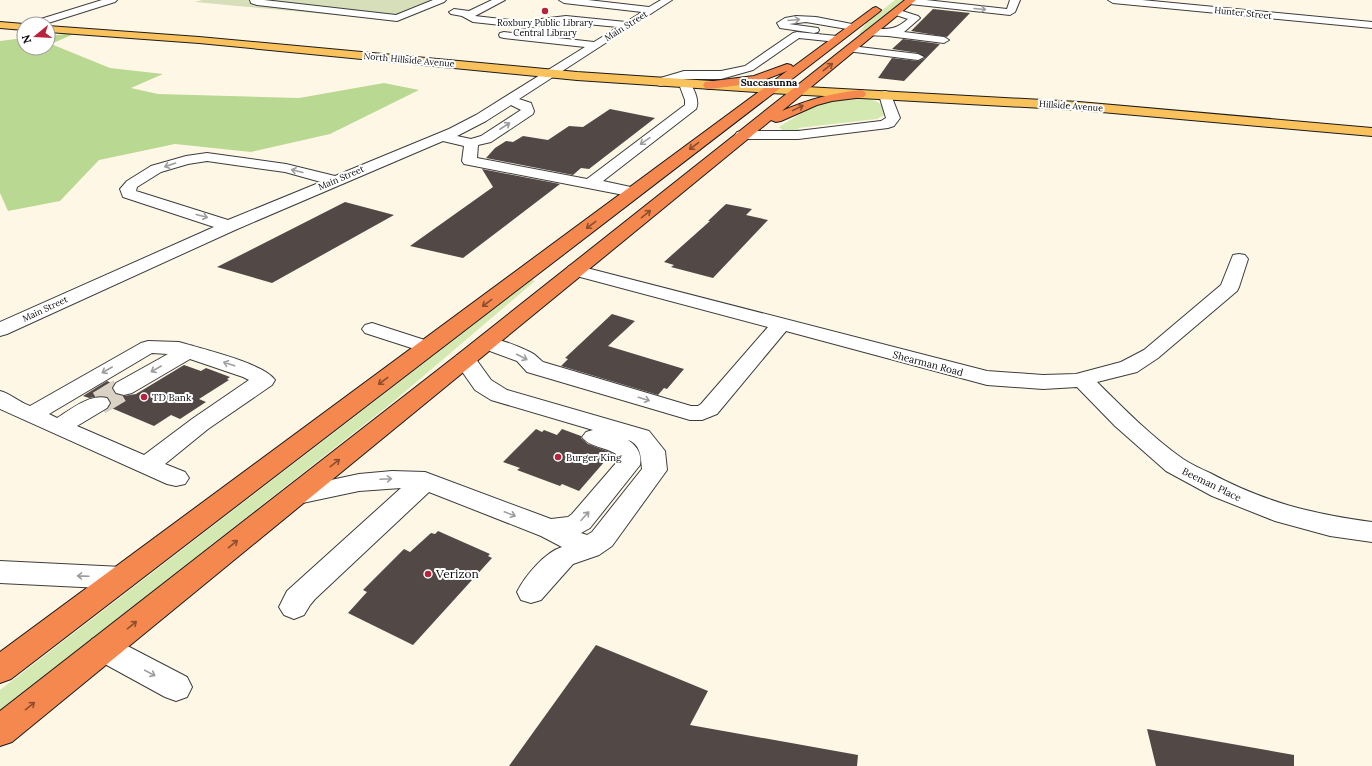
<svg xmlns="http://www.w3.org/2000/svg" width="1372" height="766" viewBox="0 0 1372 766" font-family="Lora,serif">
  <rect width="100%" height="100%" fill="#fff7e6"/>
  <path fill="#d4e8b1" d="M895,0H904L861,34L859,33L867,22Z
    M854,98C868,99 882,98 886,114L877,119L798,128L800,130L798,131H783L779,127L814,105L837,99Z
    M532,280L535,281L393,402L0,711V690Z"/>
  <path fill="#b9d891" d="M76,33L51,44L110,68L163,74L131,88L158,94L299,98L384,83L419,90L330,134L251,152L175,144L99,160L60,201L8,211L0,193V41L24,38V48H48V36Z"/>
  <path fill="#d6deba" d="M202,0H447L400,21L195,2Z"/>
  <path fill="#524946" d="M933,9L970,13L947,37L911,31Z
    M903,39L940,44L904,81L878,78L892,58L918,61L925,58L918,53L892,49Z
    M610,109L655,118L589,169L581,168L573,175L486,158L495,148L506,141L513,142L523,136L548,140L569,126L583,127Z
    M482,169L560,184L463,258L410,246L493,187Z
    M345,202L394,215L272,283L217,267Z
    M726,204L752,209L746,215L768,220L713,278L671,267L674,265L664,262L710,221H708Z
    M612,314L635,321L608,346L684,369L667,389L664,388L658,395L561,366L568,359L565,358Z
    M184,365L201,371L206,368L230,377L227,379L229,380L199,399L206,402L180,419L171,415L154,426L109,407L111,402L107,397L100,396L89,398L83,396L107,381L114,384L112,389L116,394L124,396L136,394Z
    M536,429L542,432L544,430L557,435L562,429L581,436V438L588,444L612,453L579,491L562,484L560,486L517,470L520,468L503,462Z
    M438,531L490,554L488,556L492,558L413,645L348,613L367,592L363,590L404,549L410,552L431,533L435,534Z
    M596,645L708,691L690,725L858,755L857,766H509Z
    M1147,729L1294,755V766H1156Z"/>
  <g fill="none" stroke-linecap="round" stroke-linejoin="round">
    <path stroke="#dad3c5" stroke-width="24" stroke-dasharray="24 12" stroke-linecap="butt" d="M99,403L124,388"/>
    <defs>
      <path id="minor" d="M102,0H117L115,2L45,24H30L31,22Z
        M250,0H264L396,15L433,0H446L444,2L397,21L257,5L251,3Z
        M492,0H505L475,16L529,22L541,19L566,16L626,22L642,12L564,3L559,0H588L649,7L661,0H672L519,99L531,103L534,111L533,114L491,142L478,145L477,158L587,179L685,105V100L679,84L681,81H689C694,89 700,101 696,109L603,181L640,189L642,192L640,195L634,197L464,164L462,161L464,146L443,141L235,230L7,334L0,336V322L214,227L123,197L120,189L127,181L151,166L186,156L207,153L286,164L335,176L449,129L476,115L585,47L504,38L500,37L499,35L500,33L504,32L594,42L618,27L566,22L542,25L529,28L473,22L462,16L451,14L449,12L454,9L469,11ZM511,105L521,110L481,136L471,139L457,136L486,121ZM207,161L285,172L321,182L228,220L136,191L137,187L161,172L188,164Z
        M906,0H926L1007,9L1010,0H1020L1015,12L1010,15L910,4L907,3Z
        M1108,0H1142L1372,22V28L1113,3Z
        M896,9L918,16L920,18L904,32L944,37L949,40L944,43L888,36L866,35L865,33L866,31C885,26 891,34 908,19L893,14L891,12Z
        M796,16L816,17L857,25L858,27L853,30L806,22L789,24L818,28L819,30L818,32L814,33L780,28L777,23L785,18Z
        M797,32L837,36L842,39L837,42L799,38L753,70L721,79H685L661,86L657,85L655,82L657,79L684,71H721L745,66L793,33Z
        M851,46L918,54L924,57L918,60L847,51L846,49Z
        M885,91L889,92L891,95L900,118L894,126L888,128L798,139H742L737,138L735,135L737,132L742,131H798L881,121L886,118L879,95L881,92Z
        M1239,254L1245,255L1248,259L1239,287L1237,291L1158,358L1137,372L1097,382C1124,409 1152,437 1183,459C1191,464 1201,469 1210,473C1264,502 1312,514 1372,522V542L1330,536L1275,521L1212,496L1166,471L1115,426L1077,387L1043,389L987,385L786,331L717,414L702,420H690L527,372L517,361L479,347L476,343L479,339C492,335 518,346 530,352C535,354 539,359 543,362L691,406H698L701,404L768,327L569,274L566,270L569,266L575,265L987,371L1043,375L1076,374L1121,362L1144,350L1221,285L1233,255Z
        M372,323L434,343L437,347L434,351L427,353L365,333L362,329L365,325Z
        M148,341L179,342L186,344C207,350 264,364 275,380L272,385L208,429L165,464L185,472L189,478L185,484L176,486L167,484L0,409V391C11,394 19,402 30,406L141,343ZM152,353L168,354L116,383L113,388L116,393L124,395L132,393L190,359L243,377L249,380L192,419L144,455L77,426L107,408L110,403L107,398C89,394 72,409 57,418L49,414Z
        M465,354L473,355L491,380L507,390L649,431L665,451L667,470L612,546L599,555L573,564L541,600L531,603L521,600L517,592C525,576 545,552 562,547L541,536L429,492L315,599L310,605L304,615L294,619L284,615L279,607L287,591L401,488L359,491L293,505L284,502L280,496L284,490L359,474L392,471L425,472L551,519L568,517L572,514L616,463V454C606,447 589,447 582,437L586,432L593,430L491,400L475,390L454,360L457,355ZM628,440C641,444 641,458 642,469L592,532L587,535L581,533L590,528L640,465C642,454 637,446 628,440Z
        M0,561L122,567L132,570L136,578L132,586L122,589L0,583Z
        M103,635L114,639L187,677L192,687L187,697L176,701L165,697L92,657L88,648L92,639Z"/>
      <path id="major" d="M0,22L24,24V30L0,28Z
        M48,26L199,37L577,72L770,85L1079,102L1372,128V136L1079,110L770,93L577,80L199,43L48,32Z"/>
      <path id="highway" d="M905,0H916L782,111C810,99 829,94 860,90L864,91L866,94L864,97L832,101L817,105L781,121L776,122L771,120L12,742L0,746V711L457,355Z
        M876,7L881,10L879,12L11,679L0,683V652L787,71L756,83L709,89L705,88L703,85L705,82L754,76L787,64L791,65L793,67L873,8Z"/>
    </defs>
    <use href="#minor" stroke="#3d3d3d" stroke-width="2"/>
    <use href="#major" stroke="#1b1b1b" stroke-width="2"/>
    <use href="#highway" stroke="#1b1b1b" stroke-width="2"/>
    <use href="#minor" fill="#fff" fill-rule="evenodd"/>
    <use href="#major" fill="#f9c25c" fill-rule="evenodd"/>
    <use href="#highway" fill="#f5884f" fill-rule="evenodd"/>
  </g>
  <defs><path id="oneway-shaft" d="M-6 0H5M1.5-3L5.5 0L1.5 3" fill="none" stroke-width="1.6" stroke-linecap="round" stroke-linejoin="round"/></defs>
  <g stroke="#9d9d9d">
    <use href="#oneway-shaft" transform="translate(980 9) rotate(5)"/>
    <use href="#oneway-shaft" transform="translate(794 20) rotate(-5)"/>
    <use href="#oneway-shaft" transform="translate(505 126) rotate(-33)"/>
    <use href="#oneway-shaft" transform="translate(645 141) rotate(145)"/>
    <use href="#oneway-shaft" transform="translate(170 165) rotate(161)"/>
    <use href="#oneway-shaft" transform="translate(297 171) rotate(-166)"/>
    <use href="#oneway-shaft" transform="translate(202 216) rotate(15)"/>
    <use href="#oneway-shaft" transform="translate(522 357) rotate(27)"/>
    <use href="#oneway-shaft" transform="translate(229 364) rotate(-162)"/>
    <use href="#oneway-shaft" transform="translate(156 369) rotate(150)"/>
    <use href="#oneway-shaft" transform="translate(107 370) rotate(150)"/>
    <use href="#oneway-shaft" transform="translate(644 399) rotate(17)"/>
    <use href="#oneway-shaft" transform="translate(386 479) rotate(-3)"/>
    <use href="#oneway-shaft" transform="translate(510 514) rotate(21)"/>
    <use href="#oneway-shaft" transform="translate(585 516) rotate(-48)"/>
    <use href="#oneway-shaft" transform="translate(83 576) rotate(-178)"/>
    <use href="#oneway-shaft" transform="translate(150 673) rotate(28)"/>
  </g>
  <g stroke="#8b4f30">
    <use href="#oneway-shaft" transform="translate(828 67) rotate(-38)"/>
    <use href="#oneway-shaft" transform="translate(798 108) rotate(-26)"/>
    <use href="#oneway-shaft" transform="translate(694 146) rotate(143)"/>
    <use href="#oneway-shaft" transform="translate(646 214) rotate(-39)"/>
    <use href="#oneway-shaft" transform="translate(591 225) rotate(143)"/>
    <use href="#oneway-shaft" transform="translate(487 303) rotate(143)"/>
    <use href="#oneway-shaft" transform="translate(383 381) rotate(143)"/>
    <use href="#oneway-shaft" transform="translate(335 463) rotate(-38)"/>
    <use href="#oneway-shaft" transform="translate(233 544) rotate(-39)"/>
    <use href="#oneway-shaft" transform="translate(132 625) rotate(-39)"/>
    <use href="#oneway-shaft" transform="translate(30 706) rotate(-39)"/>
  </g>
  <g fill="#b8233b" stroke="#fff" stroke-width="1.5">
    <circle cx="545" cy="11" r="4"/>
    <circle cx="144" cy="397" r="4"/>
    <circle cx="558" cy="457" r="4"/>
    <circle cx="428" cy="574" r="4"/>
  </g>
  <g text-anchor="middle" stroke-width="4" stroke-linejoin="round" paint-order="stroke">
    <g font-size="9" fill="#0a0a0a" stroke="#fff">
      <text transform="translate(1243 13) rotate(6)" y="3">Hunter Street</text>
      <text transform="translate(626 26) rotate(-32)" y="3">Main Street</text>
      <text transform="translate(409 60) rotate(5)" y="3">North Hillside Avenue</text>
      <text transform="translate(1071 106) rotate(4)" y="3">Hillside Avenue</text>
      <text transform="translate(341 178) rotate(-23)" y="3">Main Street</text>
      <text transform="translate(45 309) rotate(-25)" y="3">Main Street</text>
    </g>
    <g font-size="9" fill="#0a0a0a" stroke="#fff">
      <text x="545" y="26">Roxbury Public Library<tspan x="545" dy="10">Central Library</tspan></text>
    </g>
    <g font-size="10" font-weight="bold" fill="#0a0a0a" stroke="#fff">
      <text x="769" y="86">Succasunna</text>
    </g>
    <g font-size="10" fill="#0a0a0a" stroke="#fff">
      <text transform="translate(928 363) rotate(15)" y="4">Shearman Road</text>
      <text transform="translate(1212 484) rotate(26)" y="4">Beeman Place</text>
    </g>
    <g font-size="10" fill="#0a0a0a" stroke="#fff" text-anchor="start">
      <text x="152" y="401">TD Bank</text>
      <text x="566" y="461">Burger King</text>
    </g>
    <g font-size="12" fill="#0a0a0a" stroke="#fff" text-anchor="start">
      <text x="436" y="578">Verizon</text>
    </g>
  </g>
  <g transform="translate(36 36) rotate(252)"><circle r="19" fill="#ffffff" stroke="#9d9d9d"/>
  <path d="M0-3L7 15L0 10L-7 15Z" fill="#b8233b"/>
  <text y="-6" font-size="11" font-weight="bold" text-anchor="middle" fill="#0a0a0a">N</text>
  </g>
</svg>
